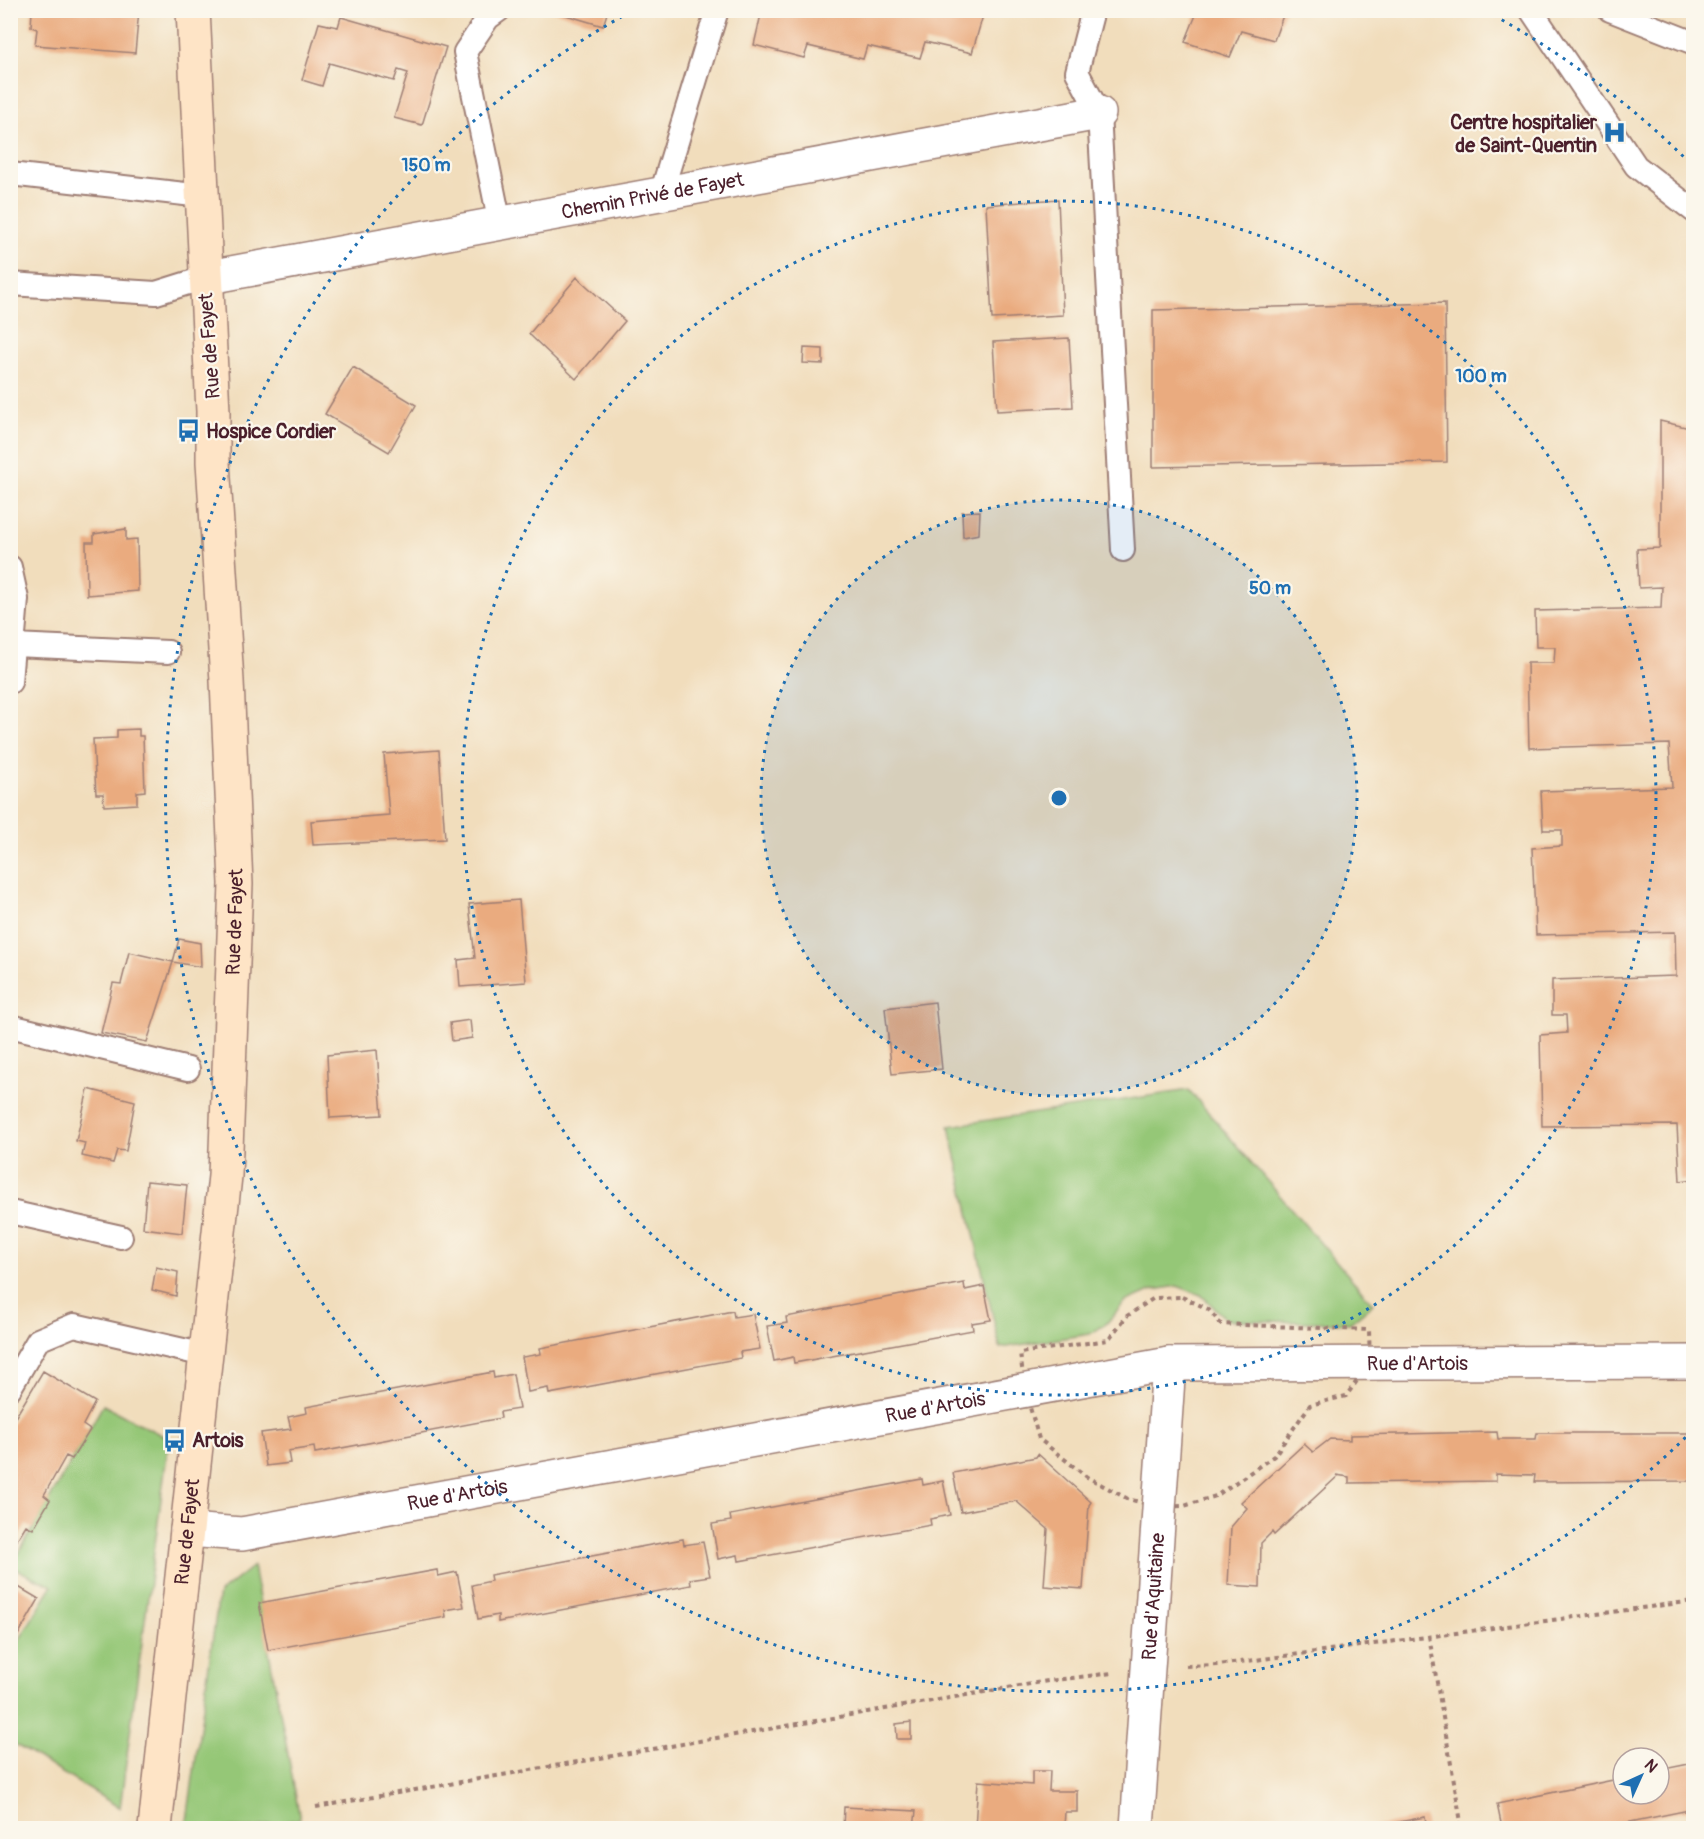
<svg xmlns="http://www.w3.org/2000/svg" width="1704" height="1839" viewBox="0 0 1704 1839" font-family="Pangolin,sans-serif">
  <rect width="100%" height="100%" fill="#fbf7ec"/>
  <filter id="ink" filterUnits="userSpaceOnUse"><feTurbulence type="fractalNoise" baseFrequency=".0167" numOctaves="2"/><feDisplacementMap in="SourceGraphic" scale="12" xChannelSelector="R" yChannelSelector="G"/><feConvolveMatrix kernelMatrix="1 2 1 2 8 2 1 2 1" color-interpolation-filters="sRGB"/></filter>
  <filter id="wash" filterUnits="userSpaceOnUse"><feTurbulence type="fractalNoise" baseFrequency=".008" numOctaves="4" result="noise"/><feDisplacementMap in="SourceGraphic" scale="24" xChannelSelector="R" yChannelSelector="G"/><feGaussianBlur stdDeviation="1.35" result="paint"/><feColorMatrix in="noise" values="0 0 0 0 0 0 0 0 0 0 0 0 0 0 0 0 0 1.4 0 .05"/><feComposite in="paint" operator="in"/></filter>
  <g filter="url(#wash)">
    <rect width="100%" height="100%" fill="#f1ddbc"/>
    <path fill="#95c777" stroke="#707351" stroke-width="1.5" d="M1189,1090L1373,1304L1350,1323L1227,1320L1201,1295L1177,1286L1150,1291L1125,1302L1106,1324L1090,1334L1000,1348L949,1126Z
      M103,1405L169,1439L120,1808L11,1742L10,1655L52,1586L11,1567Z
      M253,1566L300,1819L253,1828H186L219,1593Z"/>
    <g id="blocks">
      <path fill="#eaab7f" d="M32,10H139L135,53L35,45L37,29L31,27Z
        M549,10H608L603,26Z
        M762,10H980L984,12L972,53L925,42L920,58L867,46L863,59L808,46L804,58L754,45Z
        M1184,10H1285L1274,40L1241,31L1230,57L1185,42L1196,15Z
        M341,17L446,47L422,125L394,118L408,73L398,70L394,81L329,63L322,86L302,80L319,23L338,27Z
        M1058,199L1063,315L992,319L986,205Z
        M577,277L625,321L576,379L529,334Z
        M1445,303L1447,462L1153,467V310Z
        M1069,338L1073,407L997,411L993,342Z
        M804,348L823,349V364L803,363Z
        M353,367L416,405L389,452L325,414Z
        M1660,421L1694,429V1179L1680,1181L1677,1125L1542,1126L1540,1035L1567,1033L1566,1015H1552V980L1676,976L1675,932L1536,935L1532,848L1562,846V830H1543L1541,791L1672,787L1669,744L1529,748L1527,663H1554L1555,647H1536L1535,611L1661,608L1662,587L1639,588L1637,549L1660,548Z
        M980,511L979,534L963,537L962,512Z
        M126,529V540L137,539L138,591L87,595L86,542H94V534Z
        M139,729V736H143L145,791L137,792V804L104,806L103,794H96L93,739L117,738V730Z
        M439,750L445,839L313,845L311,821L389,815L384,754Z
        M519,900L526,982L460,987L458,960L475,958L469,904Z
        M179,939L200,943L201,967L173,962Z
        M129,952L173,962L147,1042L101,1033L113,983L121,984Z
        M935,1002L942,1069L892,1074L885,1008Z
        M470,1020L472,1038L452,1041L450,1023Z
        M377,1050L382,1115L330,1118L327,1055Z
        M88,1089L135,1101L126,1151L117,1150L113,1163L82,1156L85,1143L76,1141Z
        M147,1181L187,1185L182,1233L143,1228Z
        M156,1267L178,1272L176,1296L152,1290Z
        M964,1283L965,1290L984,1286L991,1320L972,1323L973,1330L794,1363L793,1357L774,1361L767,1326L787,1323L786,1317Z
        M733,1311L734,1317L753,1314L760,1349L740,1352L741,1358L549,1394L548,1388L528,1392L522,1357L541,1354L540,1348Z
        M43,1371L95,1402L83,1425L90,1430L72,1459L66,1456L44,1495L50,1500L33,1529L26,1525L10,1551V1426Z
        M493,1372L494,1378L513,1374L519,1409L500,1412L501,1418L315,1453L314,1447L288,1451L290,1463L266,1466L261,1433L291,1429L288,1417L307,1413L306,1407Z
        M1497,1432L1498,1439H1536L1537,1433H1694V1477L1691,1481L1534,1482L1535,1475L1496,1474V1481L1349,1483V1477L1336,1475L1338,1476L1274,1535L1272,1532L1261,1543L1260,1587L1228,1585L1231,1527L1247,1508L1241,1502L1304,1444L1313,1452L1330,1439L1350,1440V1435Z
        M1038,1454L1091,1502L1089,1505L1083,1589L1044,1586L1048,1529L1016,1501L961,1512L953,1473L1036,1457Z
        M922,1479L923,1485L943,1481L950,1515L930,1519L931,1525L739,1561L738,1555L718,1559L712,1524L731,1521L730,1515Z
        M683,1539L684,1545L703,1542L710,1576L690,1579L691,1585L498,1622V1615L478,1619L472,1585L491,1581L490,1575Z
        M437,1570L438,1576L457,1572L464,1607L445,1610L446,1617L268,1650L259,1603Z
        M10,1582L39,1599L10,1649Z
        M911,1722V1739H897L896,1724Z
        M1694,1763V1809L1601,1828H1502L1497,1804L1623,1778V1794H1659V1770Z
        M1032,1771H1050L1049,1791H1077V1812H1065L1064,1828H975L978,1781L1032,1785Z
        M844,1807L916,1811L914,1828H843Z
        M1425,1817L1427,1828H1373V1827Z"/>
    </g>
  </g>
  <g filter="url(#ink)">
    <use href="#blocks" fill-opacity="0" stroke="#9e7e74" stroke-width="1.5"/>
    <g fill="none" stroke-linecap="round" stroke-linejoin="round">
      <defs>
        <path id="service" d="M499,10L488,18L465,52L500,224
          M1093,10L1077,72L1099,113L1123,550
          M1531,10L1636,166L1694,211
          M1610,10L1694,43
          M10,174L202,196
          M661,194L717,10
          M10,284L156,293L204,278
          M10,567L17,599L10,682
          M14,645L168,652
          M10,1026L188,1069
          M10,1212L121,1237
          M10,1388L38,1340L74,1325L205,1355"/>
        <g id="minor">
          <path id="s1" d="M204,278L1099,113"/>
          <path id="s2" d="M187,1530L242,1534L1169,1364L1694,1362"/>
          <path id="s3" d="M1137,1828L1169,1364"/>
        </g>
        <g id="secondary">
          <path id="s4" d="M155,1828L225,1176L236,884L227,681L213,462V411L193,10"/>
        </g>
      </defs>
      <use href="#service" stroke="#9e7e74" stroke-width="26"/>
      <use href="#minor" stroke="#9e7e74" stroke-width="36"/>
      <use href="#secondary" stroke="#9e7e74" stroke-width="36"/>
      <path stroke="#9e7e74" stroke-width="4" stroke-dasharray="4.5 4.5" stroke-linecap="butt" d="M1182,1297L1208,1309L1221,1324L1369,1330L1370,1363L1346,1396L1310,1405L1274,1456L1216,1496L1184,1506L1159,1507L1128,1499L1087,1477L1039,1439L1025,1390L1020,1353L1108,1340L1127,1316L1154,1298Z
        M1429,1636L1462,1828
        M1186,1666L1218,1665L1694,1601
        M316,1807L1048,1681L1112,1673"/>
      <use href="#service" stroke="#fff" stroke-width="22"/>
      <use href="#minor" stroke="#fff" stroke-width="33"/>
      <use href="#secondary" stroke="#fee4c6" stroke-width="33"/>
    </g>
  </g>
  <circle cx="1059" cy="798" r="298" fill="#1f6fb2" fill-opacity=".12"/>
  <g fill="none" stroke="#1f6fb2" stroke-width="3" stroke-dasharray="3 6">
    <circle cx="1059" cy="798" r="298"/>
    <circle cx="1059" cy="798" r="597"/>
    <path d="M1692 1431A895 895 0 1 1 632 11M1486 11A895 895 0 0 1 1692 165"/>
  </g>
  <defs>
    <symbol id="hospital-bare" viewBox="-9 -9 18 18"><path d="M-5-5h3v3.5h4V-5h3V5h-3V1.5h-4V5h-3Z" fill="#1f6fb2" stroke="#fbf7ec" stroke-width="2.5" paint-order="stroke"/></symbol>
    <symbol id="bus-bare" viewBox="-9 -9 18 18"><path d="M-5-6H5V4H4V6H2V4H-2V6H-4V4H-5ZM-3.5-4V0h7V-4ZM-3.5 1.2v1.5H-2V1.2ZM2 1.2v1.5H3.5V1.2Z" fill="#1f6fb2" stroke="#fbf7ec" stroke-width="2.5" paint-order="stroke"/></symbol>
  </defs>
  <g fill-rule="evenodd">
    <use href="#hospital-bare" x="1598" y="116" width="33" height="33"/>
    <use href="#bus-bare" x="172" y="414" width="33" height="33"/>
    <use href="#bus-bare" x="158" y="1424" width="33" height="33"/>
  </g>
  <g text-anchor="middle" stroke-width="4.5" stroke-linejoin="round" paint-order="stroke">
    <g font-size="20" font-weight="bold" fill="#4a1f2b" stroke="#fbf7ec" text-anchor="start">
      <text x="1597" y="129" text-anchor="end">Centre hospitalier<tspan x="1597" dy="23">de Saint-Quentin</tspan></text>
      <text x="206" y="438">Hospice Cordier</text>
      <text x="192" y="1447">Artois</text>
    </g>
    <g font-size="20" fill="#4a1f2b" stroke="#fbf7ec">
      <text dy="7" stroke="none"><textPath href="#s1" startOffset="456">Chemin Privé de Fayet</textPath></text>
      <text transform="translate(209 346) rotate(-94)" y="7">Rue de Fayet</text>
      <text dy="7" stroke="none"><textPath href="#s4" startOffset="910">Rue de Fayet</textPath></text>
      <text dy="7" stroke="none"><textPath href="#s2" startOffset="1246">Rue d'Artois</textPath></text>
      <text dy="7" stroke="none"><textPath href="#s2" startOffset="760">Rue d'Artois</textPath></text>
      <text dy="7" stroke="none"><textPath href="#s2" startOffset="274">Rue d'Artois</textPath></text>
      <text dy="7" stroke="none"><textPath href="#s4" startOffset="298">Rue de Fayet</textPath></text>
      <text dy="7" stroke="none"><textPath href="#s3" startOffset="232">Rue d'Aquitaine</textPath></text>
    </g>
  </g>
  <circle cx="1059" cy="798" r="9" fill="#1f6fb2" stroke="#fbf7ec" stroke-width="3"/>
  <g font-size="18" text-anchor="middle" font-weight="bold" fill="#1f6fb2" stroke="#fbf7ec" stroke-width="4.5" stroke-linejoin="round" paint-order="stroke">
    <text x="426" y="171">150 m</text>
    <text x="1481" y="382">100 m</text>
    <text x="1270" y="594">50 m</text>
  </g>
  <rect width="1704" height="1839" fill="none" stroke="#fbf7ec" stroke-width="36"/>
  <g transform="translate(1641 1776) rotate(45)"><circle r="28" fill="#fbf7ec" stroke="#b4a19f" stroke-width="1.5"/>
  <path d="M0-4.5L10 22L0 15L-10 22Z" fill="#1f6fb2"/>
  <text y="-9" font-size="16" font-weight="bold" text-anchor="middle" fill="#4a1f2b">N</text>
  </g>
</svg>
